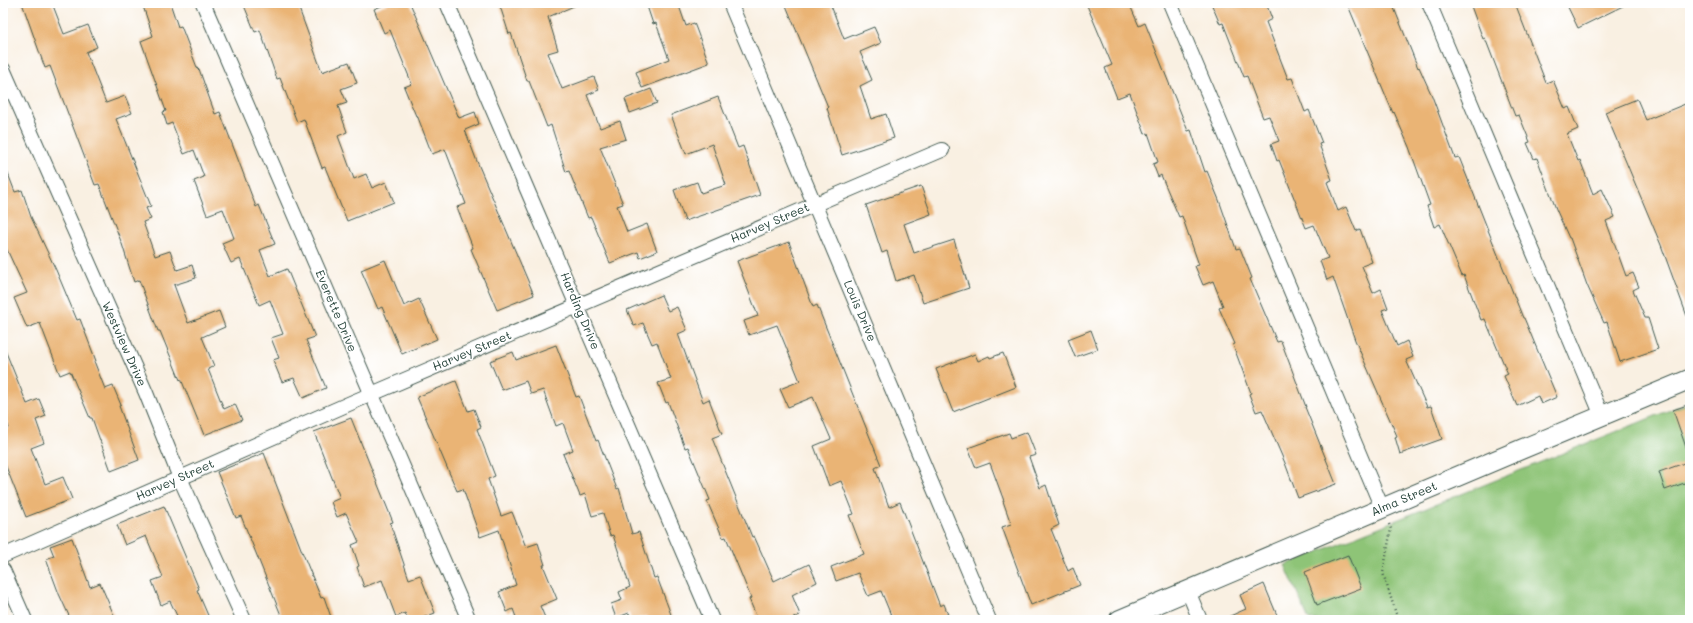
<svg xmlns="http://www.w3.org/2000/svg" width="1693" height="623" viewBox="0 0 1693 623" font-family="Mali,sans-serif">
  <rect width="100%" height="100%" fill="#fff"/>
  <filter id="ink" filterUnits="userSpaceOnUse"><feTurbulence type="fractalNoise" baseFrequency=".025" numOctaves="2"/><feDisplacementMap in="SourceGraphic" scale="8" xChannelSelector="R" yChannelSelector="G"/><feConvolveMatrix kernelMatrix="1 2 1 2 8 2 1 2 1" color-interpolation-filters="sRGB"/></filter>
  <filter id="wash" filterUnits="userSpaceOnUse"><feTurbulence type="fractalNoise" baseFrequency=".012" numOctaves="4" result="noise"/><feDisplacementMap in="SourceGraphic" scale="16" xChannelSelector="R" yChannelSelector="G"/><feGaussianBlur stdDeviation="0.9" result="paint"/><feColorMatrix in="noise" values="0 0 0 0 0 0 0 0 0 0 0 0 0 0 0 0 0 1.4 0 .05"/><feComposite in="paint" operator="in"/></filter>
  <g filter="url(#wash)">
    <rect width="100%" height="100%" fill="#f9f0e2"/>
    <path fill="#8ec477" stroke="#568056" d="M1690,402V620H1309L1285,565Z"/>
    <g id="blocks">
      <path fill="#eab475" d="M22,3H52L64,34L88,25L97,47L86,52L106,103L125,96L132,113L116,119L151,206L146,208L151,219L143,222L155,256L170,251L177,270L192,265L196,278L174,285L188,323L219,311L225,327L202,337L214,366L208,369L224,409L235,404L242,420L204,435L181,379L180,380L160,331H158L139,280L134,282L122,244L99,184L95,185L50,66L45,68Z
        M142,3H170L178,27L181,26L198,70L199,69L215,114L220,112L256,207L259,205L275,244L260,250L270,276L287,269L315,337L306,340L326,388L303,398L294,378L282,382L273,360L279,358L271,338L283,334L270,300L259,305L240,259L231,263L222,243L234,238L223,209L207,215L194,181L204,177L194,150L184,154L172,123L167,125L163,112L166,111L141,41L153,36Z
        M243,3H297L322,72L349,62L357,83L341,89L347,103L338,106L347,132L338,136L354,179L366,174L372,188L386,182L394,202L347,221L325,167L322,168L304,119L297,122L280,78L277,79L260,30L255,32Z
        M389,3H410L459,118L475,112L479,124L465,130L476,159L534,295L497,310L471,249L473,248L457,207L466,204L445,149L432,154L417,115L416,116L404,87L412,84L390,30L384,33L374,9Z
        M499,3H581L548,17L558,50L548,53L562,89L594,77L599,90L587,95L600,128L620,121L626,139L600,147L623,204L617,206L627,232L647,224L657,251L640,258L638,252L610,263L591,217L588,218L569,171L566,172L551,125L547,127L529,81H527L511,33L509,34Z
        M646,3H678L686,26L694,23L709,63L642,88L636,72L669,59L656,23L653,24Z
        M785,3H830L844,39L874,27L881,43L860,52L872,80L860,86L871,119L886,114L894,138L842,155L827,108L828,107Z
        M1086,3H1129L1139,26L1145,23L1188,131L1191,130L1205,172L1207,171L1219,200L1236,249L1240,248L1252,278L1250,279L1277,342L1281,341L1306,407H1305L1336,484L1298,498L1285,463L1262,410L1256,412L1249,394L1251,393L1233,345L1235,344L1219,308L1223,306L1213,281L1203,285L1195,266L1199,265L1182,216L1179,217L1161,175L1158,177L1153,164L1158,162L1148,133L1145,134L1130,93L1117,98L1105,68L1112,65Z
        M1211,3H1266L1272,19L1266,22L1288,79L1292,78L1305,112L1309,110L1322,143L1319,144L1332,180L1327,182L1338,211L1346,207L1356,231L1360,229L1372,262L1362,266L1373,293L1381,289L1388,308L1382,310L1397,346L1407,341L1413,357L1406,360L1427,407L1431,406L1442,439L1400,454L1395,437L1397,436L1355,340L1333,277L1327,280L1320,261L1328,258L1314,225L1306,228L1279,160L1277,161L1271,144L1279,141L1269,116L1263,118L1247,76L1244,77L1223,23L1220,24Z
        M1347,3H1392L1418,68L1419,67L1432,96L1455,158L1459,157L1523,318H1524L1557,397L1541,404L1538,396L1517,406L1504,376L1508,374L1485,319L1481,320L1464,275L1462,276L1440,224L1434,227L1427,206L1430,205L1409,147L1394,112L1393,113Z
        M1478,3H1515L1546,83L1553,80L1565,109L1569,107L1578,129L1567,134L1578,161L1580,160L1593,194L1602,189L1615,217L1606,221L1626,276L1633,273L1639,287L1633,290L1645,318H1648L1658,349L1620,362L1607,322L1604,323L1587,285L1570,238H1569L1556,209L1537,158L1534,159L1527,143L1530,142L1519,115L1515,116L1485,38L1483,39L1471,6Z
        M1566,3H1629L1578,28Z
        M651,89L657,103L630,113L625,99Z
        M718,97L738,148L743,146L760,195L685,221L674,190L697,182L701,193L726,185L712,144L686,154L671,115Z
        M1637,99L1646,120L1690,102V319H1688L1661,245L1605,112Z
        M3,166H5L15,192L22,190L31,217L56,270L77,320L80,319L96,361H94L105,389L113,386L121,405L119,406L139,460L111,471L92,418H90L70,371L60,375L40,323L27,328L14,298L27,293L3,241Z
        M921,186L931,214L904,224L914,253L954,240L969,288L923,303L914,275L896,281L887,251L882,253L866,205Z
        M789,242L813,307L817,305L881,465L875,468L889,507L900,502L940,606L944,604L950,620H893L881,591L868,596L858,573L836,581L831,567L864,554L849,515L854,514L841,481L829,486L814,446L831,439L813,397L788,407L780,389L800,381L777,325L749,335L744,321L758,316L737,261Z
        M385,260L404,306L419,299L437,339L402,354L382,307L378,309L361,270Z
        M661,295L668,311L677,307L687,330L678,334L703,402L709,399L722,434L712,438L752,537L754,536L774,581L809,564L817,582L792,595L800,615L789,620H758L749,599L751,598L726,537L723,538L707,501L710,500L688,447L685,448L668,402L666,403L658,383L671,379L657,342L652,344L643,323L634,326L627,310Z
        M1091,330L1098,349L1075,357L1068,339Z
        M3,345L27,404L39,399L46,416L36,420L44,443L31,448L45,484L63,477L72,499L26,517L3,459V431L9,428L3,411Z
        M556,345L576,397L579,396L596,441L598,440L617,489L619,488L632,534L639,532L654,578L657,577L673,620H648L646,616L631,620L629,613L616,618L611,604L622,600L619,592L630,587L613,535L610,536L603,513L592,516L585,494L580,496L563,454L573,450L563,423L556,426L543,390L531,394L526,381L502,390L490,361L513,352L516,360Z
        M1003,353L1016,387L953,412L936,369L975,354L978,361L989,356L990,358Z
        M456,381L468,411L474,409L481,427L477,429L495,476L488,479L501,516L512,512L526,547L538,543L545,565H543L557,599L540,606L546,620H517L513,609L507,612L499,592L516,585L499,530L480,537L463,489L457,491L417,397Z
        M1690,404V452L1688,453L1673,410Z
        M351,418L393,522L390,523L409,579L420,575L435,613L417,620H408L405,613L396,617L382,580L364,587L357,567L359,566L352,545L359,542L346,513L337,517L331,502L340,498L314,432Z
        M1027,432L1036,455L1029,457L1040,488L1046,485L1059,525L1051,529L1068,571L1073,568L1080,585L1031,605L1002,527L1011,524L1003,501H1004L990,463L976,468L968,448L1009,433L1011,438Z
        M264,453L303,554L321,598L324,597L332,620H283L241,516L236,518L217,472Z
        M1690,461V481L1665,490L1659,472Z
        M164,506L199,589L197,590L210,620H179L170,601L161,605L152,581L163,577L146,536L125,545L117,525Z
        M72,538L90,587L100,583L116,620H71L59,594L46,559L54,556L50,546Z
        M1348,555L1361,588L1317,605L1305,572Z
        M1264,584L1279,620H1221L1246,609L1240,595Z"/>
    </g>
  </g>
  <g filter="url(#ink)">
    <use href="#blocks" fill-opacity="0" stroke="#40584e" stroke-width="1"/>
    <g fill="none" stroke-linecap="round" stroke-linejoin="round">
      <defs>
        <path id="street" d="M203,3L469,620
          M447,3L712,620
          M730,3L989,620
          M1170,3L1382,508
          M1429,3L1602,416
          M3,69L146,393L180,478L244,620
          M3,556L353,402L942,150
          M3,570L25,620
          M1188,591L1200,620"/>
        <path id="secondary" d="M1119,620L1522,449L1690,379"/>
      </defs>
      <use href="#street" stroke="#40584e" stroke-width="16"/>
      <use href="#secondary" stroke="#40584e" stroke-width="21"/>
      <path stroke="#40584e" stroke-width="2.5" stroke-dasharray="1 3" stroke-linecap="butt" d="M1389,524L1391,529L1383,573L1398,620"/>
      <use href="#street" stroke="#fff" stroke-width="14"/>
      <use href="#secondary" stroke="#fff" stroke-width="19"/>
    </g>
  </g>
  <g text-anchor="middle" stroke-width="3" stroke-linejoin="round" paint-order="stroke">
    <g font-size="12" fill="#1f3d34" stroke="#fff">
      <text transform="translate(770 223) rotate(-23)" y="4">Harvey Street</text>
      <text transform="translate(336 311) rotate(67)" y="4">Everette Drive</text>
      <text transform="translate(580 311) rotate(67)" y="4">Harding Drive</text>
      <text transform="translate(860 311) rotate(67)" y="4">Louis Drive</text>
      <text transform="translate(124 344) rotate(66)" y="4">Westview Drive</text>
      <text transform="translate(472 351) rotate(-23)" y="4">Harvey Street</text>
      <text transform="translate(175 480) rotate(-24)" y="4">Harvey Street</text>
      <text transform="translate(1404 499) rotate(-23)" y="4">Alma Street</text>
    </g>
  </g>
  <rect width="1693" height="623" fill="none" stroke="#fff" stroke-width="16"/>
</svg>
